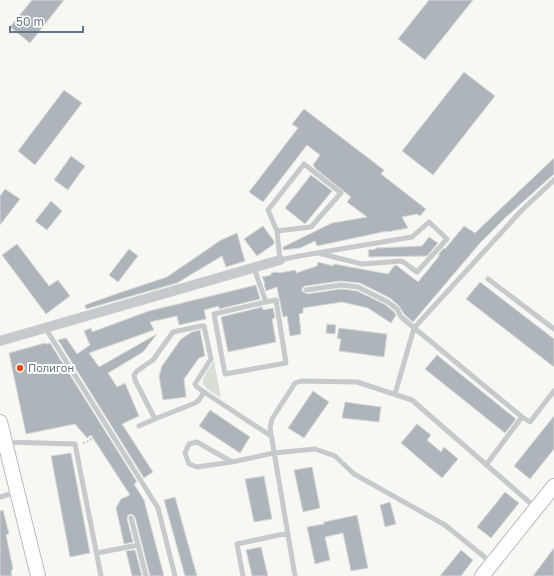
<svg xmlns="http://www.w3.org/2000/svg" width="554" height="576" viewBox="0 0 554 576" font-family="'Golos Text',sans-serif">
  <rect width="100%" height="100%" fill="#f7f7f3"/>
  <path fill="#d8dfd4" d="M214,361L221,398C197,383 199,385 214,361Z"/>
  <path fill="#adb5bb" stroke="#d8d8d6" d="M32,0H64L30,43L10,27Z
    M429,0H473L425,60L398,39Z
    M464,72L495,96L433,175L402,151Z
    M64,90L82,103L35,165L18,151Z
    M304,109L384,170L381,174L426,209L420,216L417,214L402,217L408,228L387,232V231L317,246L315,241L300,248L283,250V247L332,223L367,217L347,202L351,197L316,169L313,165L320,155L307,145L263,202L249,192L298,128L292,124Z
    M71,156L85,166L68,190L54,180Z
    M554,158V174L505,218L480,243L413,322L404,314L399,306L390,298L360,283L340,281L305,286L302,288V291L307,294L341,289L357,291L386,305L394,312L396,315L391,323L368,308L342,302L303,308V313L299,314L301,334L290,336L287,316L283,317L277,287L266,291L264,284L265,283L262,277L271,275V273L278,272V273L296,270V273L317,266L318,262L333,266L334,264L388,274L394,266L396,265L418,282L440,255H438L444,248L445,249L464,226L475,233Z
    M311,175L332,191L305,224L285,208Z
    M5,189L20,199L0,225V196Z
    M51,201L62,211L47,230L35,221Z
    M263,226L274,241V244L257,256L244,239Z
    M237,233L245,261L226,267L222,256L177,283L86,309L85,305L116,294L167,277L221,240Z
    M429,237L438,243L427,256L369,257L368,250L376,249V248L422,246Z
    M17,244L49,286L58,280L70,296L46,314L2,255Z
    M129,249L138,256L118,282L109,275Z
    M480,282L554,339V367L466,299Z
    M256,285L260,299L219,309V306L204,310L206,319L179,325L177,316L150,322L154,330L89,353L99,367L157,334L143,352L108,373L117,387L125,383L139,416L122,424L153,472L144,478L58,340L66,338L77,354L90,345L84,331L91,328L92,332L149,311Z
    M262,307L263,310L273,308L275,318L272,319L276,342L228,352L221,317Z
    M327,324L336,325L335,334L326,333Z
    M339,328L387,334L384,357L339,351L341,339L337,338Z
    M200,330L205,356L199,358L184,379L186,397L163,400L159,376L162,366L181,339L192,332Z
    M45,343L46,344L50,343L137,482L134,484L144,500L164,576H150L135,517L132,514L128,515L127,519L133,542L124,544L116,508L121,499L130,495L91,435L87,438L75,424L26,434L9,353Z
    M437,355L516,419L505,433L425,369Z
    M313,391L329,402L304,438L288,428Z
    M345,402L381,407L379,422L342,418Z
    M210,410L250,437L240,453L199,426Z
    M554,416V449L530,479L514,466Z
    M417,424L431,435L427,440L441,452L444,447L458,459L442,478L401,443Z
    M71,453L90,553L70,557L51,456Z
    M312,467L320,508L303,512L294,470Z
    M264,476L272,519L254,522L245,479Z
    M505,492L519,503L491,538L477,527Z
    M175,497L197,576H185L164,500Z
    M390,502L396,524L385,527L380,505Z
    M3,510L9,534L6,535L13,569L11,571L12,576H0V511Z
    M357,515L368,568L351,571L343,533L325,537L330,560L315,564L307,527L324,524V522Z
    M261,547L268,576H252L246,550Z
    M554,548V576H533Z
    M135,550L142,576H132L126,551Z
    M461,550L473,560L461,576H440Z"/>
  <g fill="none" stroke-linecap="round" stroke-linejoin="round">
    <defs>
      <path id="secondary" d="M0,422L38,576
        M482,576L554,486"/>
    </defs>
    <use href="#secondary" stroke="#b6bcc0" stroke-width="16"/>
    <path stroke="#bdc0c2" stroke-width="1.5" stroke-dasharray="2 2" stroke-linecap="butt" d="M83,443L87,442L101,430"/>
    <path stroke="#c6cacd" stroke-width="5" d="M277,231L311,227L341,193L304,164L268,210L277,231L280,260L299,256L412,237L429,222L447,239L417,272L402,261L362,264L318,253
      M254,268L266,302L276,300L286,363L225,374L214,314L266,302
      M488,279L554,329
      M306,290L341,285L358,287L388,302L397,309L401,317L522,417L486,465
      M46,329L158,508L175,576
      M204,392L199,400L195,403L155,419L135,380L134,375L137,371L153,360L173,332L201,326H204L211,359L195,384L196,386L204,392L271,436
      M395,394L414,328L522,210L554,180
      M522,417L530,422L554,391
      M139,426L155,419
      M6,442L75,444L101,576
      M232,462L197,467L189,464L185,453L189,444L197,442L232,462L274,453L315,449L335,456L354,474L445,525L492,563
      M0,497L16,492
      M131,518L138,545
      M97,553L138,545L146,576
      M243,576L237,544L288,533
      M295,576L270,428L272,419L295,383L301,381L357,382L412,400L536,508"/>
    <path stroke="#c6cacd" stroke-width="10" d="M0,341L280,260"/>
    <use href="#secondary" stroke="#fff" stroke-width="14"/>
  </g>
  <circle fill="#ee4d1c" stroke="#fff" stroke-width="1.5" cx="20" cy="368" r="4"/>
  <g text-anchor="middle" stroke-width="4" stroke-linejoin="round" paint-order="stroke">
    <g font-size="11" fill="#647786" stroke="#fff" text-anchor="start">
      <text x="28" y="372">Полигон</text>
    </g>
  </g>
  <path d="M10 26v6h73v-6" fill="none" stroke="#647786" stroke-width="2"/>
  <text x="16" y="26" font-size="12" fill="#647786" stroke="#ffffff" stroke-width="3" paint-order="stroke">50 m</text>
</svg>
